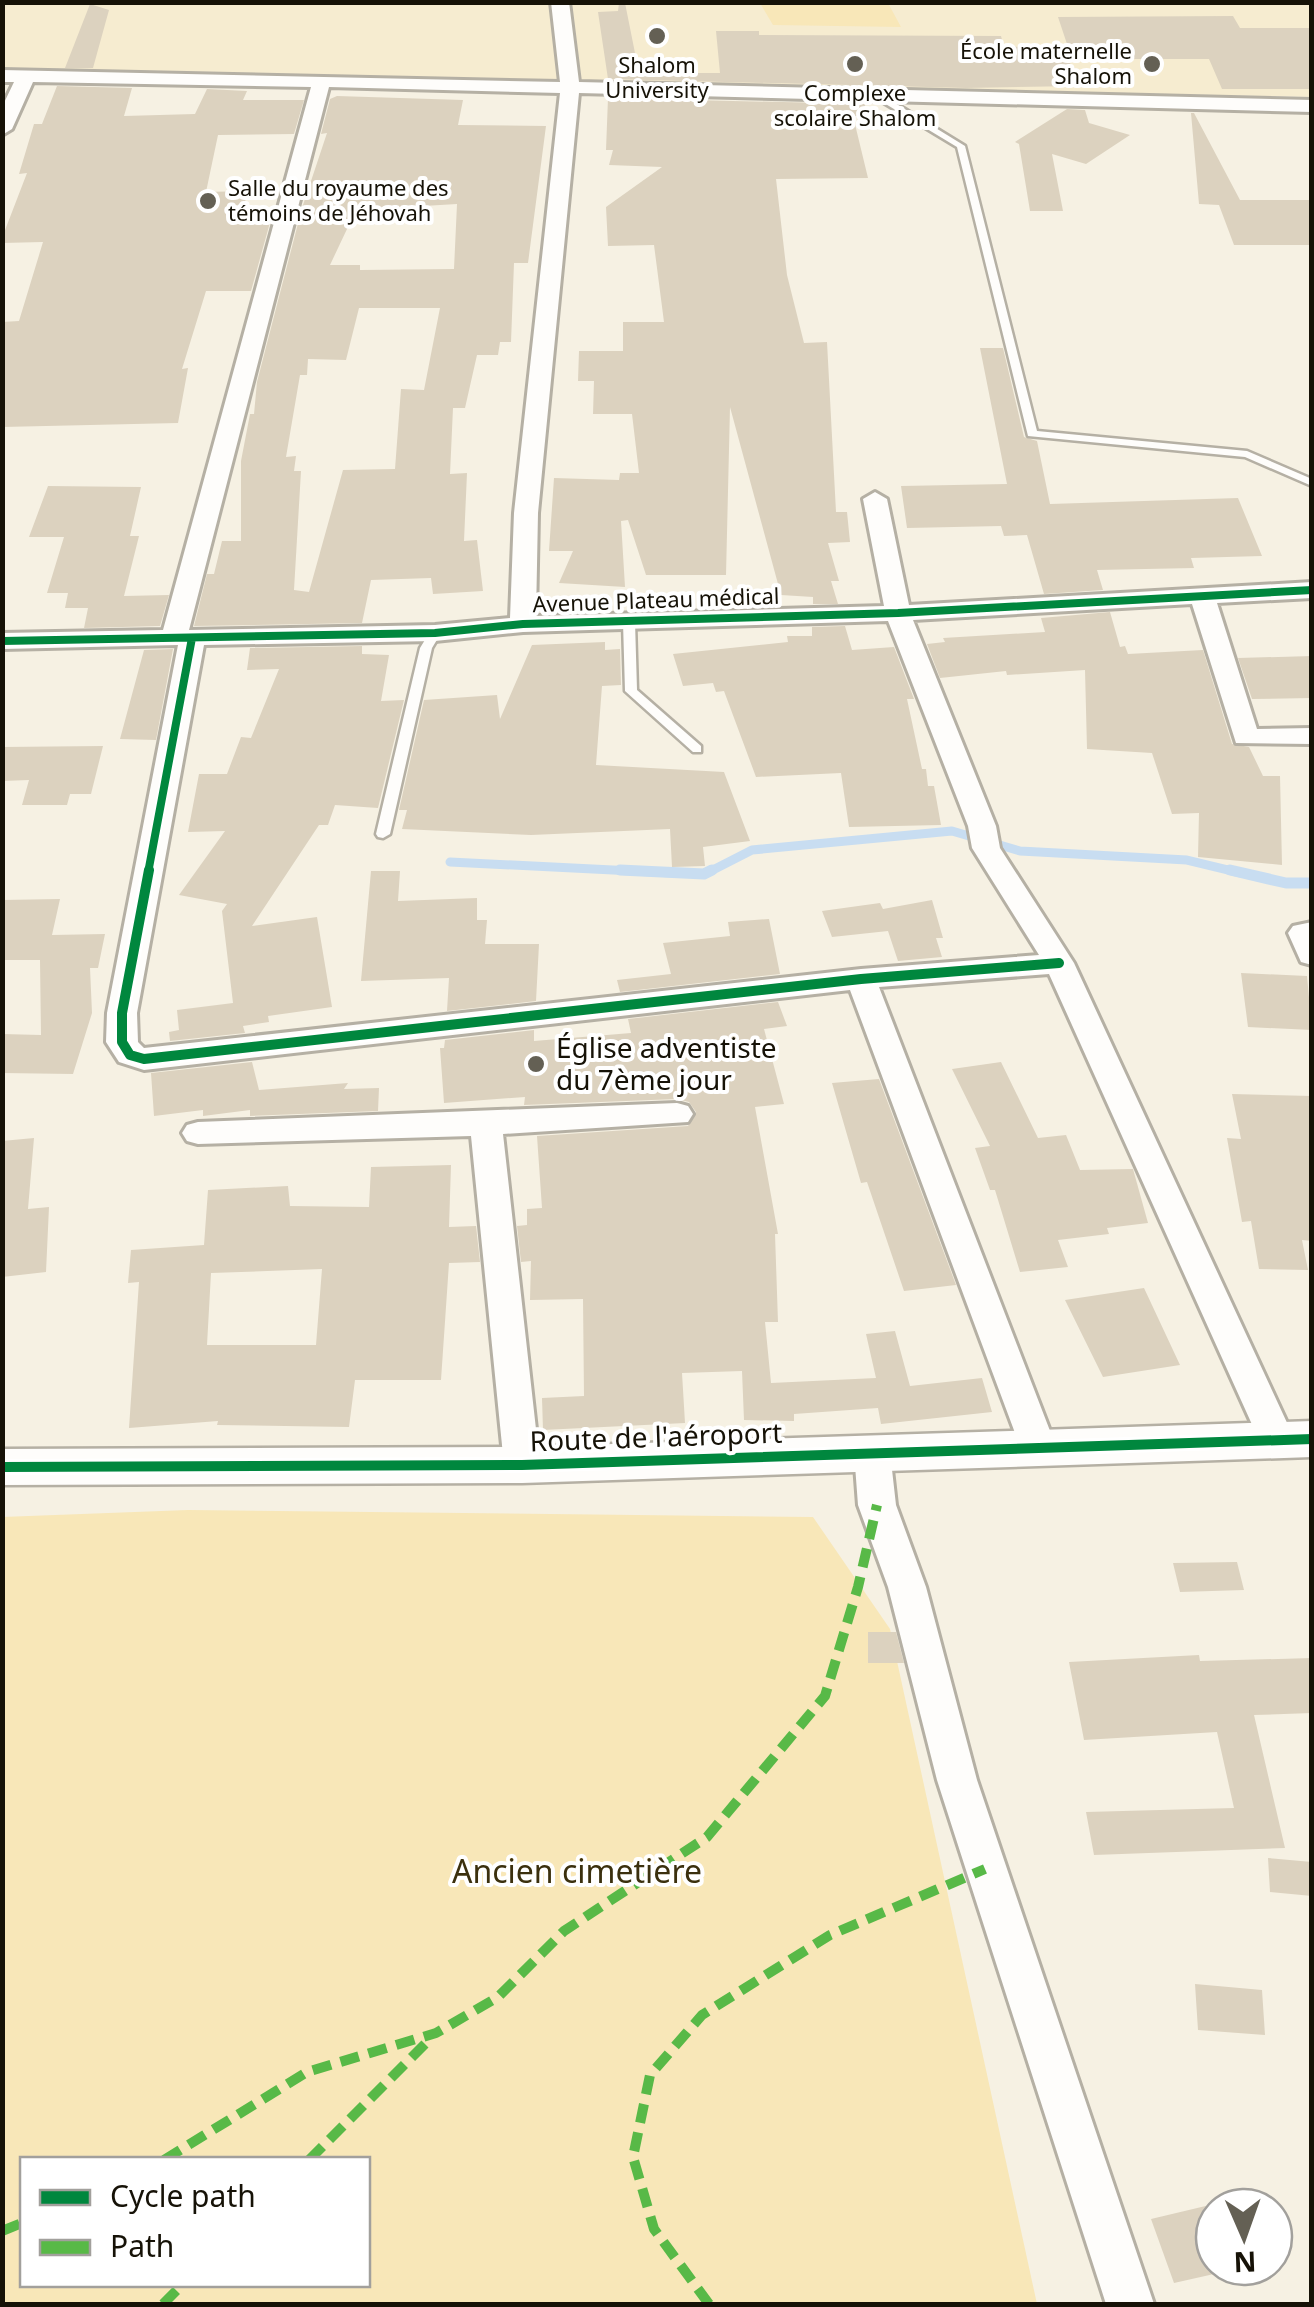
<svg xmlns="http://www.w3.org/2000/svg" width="1314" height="2307" viewBox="0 0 1314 2307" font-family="'Noto Sans',sans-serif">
  <rect width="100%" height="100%" fill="#f6f1e3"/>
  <path fill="#f6ecd0" d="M3,3H1311V97L3,69Z"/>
  <path fill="#f8e7b8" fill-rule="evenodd" d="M760,3H888L901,27L773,25Z
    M188,1510L813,1517L890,1629L1037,2304H3L2,1517ZM22,2160H368V2284H22Z"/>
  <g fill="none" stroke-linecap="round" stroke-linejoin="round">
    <path stroke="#c8ddf1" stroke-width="9" d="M450,862L673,873
      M707,873L752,850L952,831L1020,851L1187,860L1241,873"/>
    <path stroke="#c8ddf1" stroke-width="11" d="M620,870L704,874L712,870
      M1230,870L1286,883H1312"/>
  </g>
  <path fill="#dcd2bf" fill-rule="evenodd" d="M619,3H625L639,73H720L716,31H759V35L1001,36L1004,47L1065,46L1077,86L966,88L608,79L598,12L618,11Z
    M90,4L109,10L93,68H65Z
    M1233,16L1240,28H1312V89H1222L1209,59H1072L1058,17Z
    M57,86L132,88L124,116L195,114L207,89L247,91L243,100H304L294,134L218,135L206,192L247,191L244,209L274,208L251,291H206L182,369L188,368L178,423L2,427V322L19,321L43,242L2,243V238L27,173L19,174L34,124H42Z
    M337,96L463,100L458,125L546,126L528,263H514L511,342H500L498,355H477L465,408H453L450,474L467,473L464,541L477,540L483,591L433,594L431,578L371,580L362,623L194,626L207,574H214L222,541H241V461L250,414H254L257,382L302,208L327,133L321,134L330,99ZM457,204L454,269L360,270V265H330L356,210ZM359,308H440L424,390L401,389L395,469L343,470L309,592L294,590L301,471H294L296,456L286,457L300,375H307L308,359L346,360Z
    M608,98L865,104L866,116H853L868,178L776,179L787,275L804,343L827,342L836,512H847L850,542L828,543L839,581H831L838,604H813V597L781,595L730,407L726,575H646L628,520L621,521L625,587L559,583L573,551H549L554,478L619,480L620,473H639L632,414H593L594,381H578L579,351H623V322H664L654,245L608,246L606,207L662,167L609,165L613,150H606Z
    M1067,109L1085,110L1089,123L1130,135L1086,164L1052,154L1063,211H1030L1019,144L1015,142Z
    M1191,113H1194L1240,200H1312V245H1234L1219,205L1199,204Z
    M980,348H1003L1024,437L1037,441L1050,504L1238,498L1262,556L1191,558L1194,568L1097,570L1103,590L1044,594L1027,535L1004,536L1001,526L907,528L901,486L1007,484Z
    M48,486L141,487L130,536H139L124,596L169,595L160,626L84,628L88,608H65L68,593H47L64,537H29Z
    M1110,612L1120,647L1125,646L1128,654L1203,650L1232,744L1249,747L1263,776H1280L1282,865L1198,857L1199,813L1172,814L1152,753L1087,749L1085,670L1007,675L1006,671L940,678L927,644L945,642L943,638L1045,632L1041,618Z
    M845,626L852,650L894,647L914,699H907L922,769H926L928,786H934L941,825L849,827L841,773L756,777L724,691L716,692L713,683L683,686L673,654L788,642L787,636H812V627Z
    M605,642V650L620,649L621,685L602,686L596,765L724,772L750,841L703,847L705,866L672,867L670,829L531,835L402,829L407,810H399L424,700L497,695L500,719L532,645Z
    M362,646V654L389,655L381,701L404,700L378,808L335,805L328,825H319L252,926L317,917L332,1007L268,1016L269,1022L243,1026L245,1033L170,1041L169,1032L179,1030L177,1010L233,1003L222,911L227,904L179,895L225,831L188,832L199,774H227L241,737L251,738L279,669L247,670L250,648Z
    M173,649L156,740L120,739L144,650Z
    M1312,656V698L1252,699L1238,658Z
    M103,746L91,794H70L67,805H22L29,780L2,781V747Z
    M371,871H400L398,901L477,898V920H487L485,944H539L536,1001L447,1011L449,978L361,981Z
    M60,899L52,935L105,934L98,968H90L92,1013L73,1074L2,1073V1034L41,1035L40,960H2V900Z
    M932,900L943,938H936L942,957L898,961L888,931L832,937L822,911L880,903L883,909Z
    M769,919L780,974L620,992L617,980L671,974L663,943L730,936L728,922Z
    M1241,973L1307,976L1312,1030L1248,1027Z
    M778,1002L787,1026L764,1029L784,1104L755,1107L778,1234H775L778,1322H765L771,1383L876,1378L866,1334L895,1331L910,1386L982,1378L992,1412L881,1424L878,1408L794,1414V1421L744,1420L742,1371L682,1373L685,1423L543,1430L542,1398L584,1396L583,1299L530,1300L531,1261L521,1262L517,1226L527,1225V1209L542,1208L537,1136L688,1126L696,1112L689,1102L677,1099L524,1105L525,1097L444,1103L440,1048H444L445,1040L534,1030V1041L631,1033L628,1019Z
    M252,1062L259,1090L348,1083L344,1089L379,1088L378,1111L250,1116V1110L203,1116V1110L154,1116L151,1073Z
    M1001,1062L1038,1138L1066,1135L1080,1170L1133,1169L1148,1223L1107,1228L1109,1234L1058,1240L1068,1267L1020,1272L995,1190H990L975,1148L990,1146L952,1069Z
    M879,1079L956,1285L904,1291L867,1182L861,1183L832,1083Z
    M1232,1094L1312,1096V1241L1302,1240L1308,1270L1259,1269L1251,1221L1242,1222L1227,1138L1241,1139Z
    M34,1138L28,1209L49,1207L46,1272L2,1277V1141Z
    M451,1165L449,1227L476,1226L480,1262L449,1263L441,1380H355L349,1427L217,1425L218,1421L129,1428L139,1282L128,1283L131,1250L204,1245L208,1190L288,1186L290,1206L369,1207L371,1167ZM322,1269L316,1345H207L211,1273Z
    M1144,1288L1180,1365L1103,1377L1065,1300Z
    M1237,1562L1244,1590L1180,1592L1173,1563Z
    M868,1632H896L904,1663H868Z
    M1199,1655L1200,1661L1312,1658V1713L1254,1715L1285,1848L1094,1855L1086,1812L1234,1808L1217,1732L1084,1740L1069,1662Z
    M1268,1858L1312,1862V1896L1270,1892Z
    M1195,1984L1262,1990L1265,2035L1198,2030Z
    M1214,2204V2274L1174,2283L1151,2219Z"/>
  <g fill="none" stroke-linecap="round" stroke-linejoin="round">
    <defs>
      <path id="service" d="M882,95L965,146L1037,431L1247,451L1312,479V486L1245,457L1028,436L957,147L879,100V96Z
        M629,618L635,622L637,690L701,746V752H693L625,691L623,622Z
        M435,629L441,633L432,648L390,834L383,838L378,837L376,834L420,648L431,630Z"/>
      <path id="minor" d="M551,2H569L579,82L1312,100V112L579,93L538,513L536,616L884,606L863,499L875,492L887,499L909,605L1312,582V598L1217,603L1257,729L1312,728V744L1236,743L1192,604L913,620L996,826L1000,848L1074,963L1295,1440L1290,1450L1277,1454L1264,1450L1259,1440L1049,974L879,987L1057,1449L1052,1459L1039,1463L1026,1459L1021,1449L850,990L144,1070L119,1062L106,1042L107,1013L178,645L2,649V633L163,630L311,87L33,82L12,129L2,135V107L14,82H2V70L560,82ZM329,87L560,93L514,513L510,618L435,625L189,630ZM888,621L968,826L972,848L1039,955L861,969L144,1048L138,1042L137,1013L204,645L435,641L523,632Z
        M1312,922V965L1301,962L1288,933L1293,926Z
        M677,1103L688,1106L693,1114L688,1122L503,1134L540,1465L535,1475L522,1480L509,1475L504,1465L471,1136L198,1144L187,1141L182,1133L187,1125L198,1122Z
        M872,1438L885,1442L890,1452L896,1505L926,1587L977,1780L1154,2304H1106L937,1780L888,1587L858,1505L854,1452L859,1442Z"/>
      <path id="tertiary" d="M1312,1421V1457L522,1483L2,1485V1449L522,1447Z"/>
    </defs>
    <use href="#service" stroke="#b5b0a4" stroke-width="5"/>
    <use href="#minor" stroke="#b5b0a4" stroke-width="6"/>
    <use href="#tertiary" stroke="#b5b0a4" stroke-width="5"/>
    <use href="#service" fill="#fefdfb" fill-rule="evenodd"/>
    <use href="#minor" fill="#fefdfb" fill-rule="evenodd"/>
    <use href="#tertiary" fill="#fefdfb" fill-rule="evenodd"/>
    <path stroke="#58b947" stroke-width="10" stroke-dasharray="19 10" stroke-linecap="butt" d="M164,2160L307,2072L436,2033L498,1997L564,1931L707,1837L825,1696L858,1587L877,1505
      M309,2160L432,2037
      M2,2231L22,2223
      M163,2304L183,2284
      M709,2304L654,2229L633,2157L650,2075L702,2015L830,1935L985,1869"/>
    <defs>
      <path id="cycleway-far1" d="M2,641L435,633L523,624L898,613L1312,590
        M148,873L192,638"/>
      <path id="cycleway" d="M149,870L122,1013V1042L130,1055L144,1059L861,979L1059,963
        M2,1467L522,1465L1312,1439"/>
    </defs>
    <use href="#cycleway-far1" stroke="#fff" stroke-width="12"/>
    <use href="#cycleway" stroke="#fff" stroke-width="16"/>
    <use href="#cycleway-far1" stroke="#00873e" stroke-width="8"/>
    <use href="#cycleway" stroke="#00873e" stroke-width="10"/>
  </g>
  <g fill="#646054" stroke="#fff" stroke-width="4">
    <circle cx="657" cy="36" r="10"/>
    <circle cx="855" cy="64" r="10"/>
    <circle cx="1152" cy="64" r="10"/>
    <circle cx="208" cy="201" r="10"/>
    <circle cx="536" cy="1064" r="10"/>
  </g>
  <g text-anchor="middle" stroke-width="8" stroke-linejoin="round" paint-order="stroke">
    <g font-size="22" fill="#161207" stroke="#fff">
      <text x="1132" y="59" text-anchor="end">École maternelle<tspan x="1132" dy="25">Shalom</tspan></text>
      <text x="657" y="73">Shalom<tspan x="657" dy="25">University</tspan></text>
      <text x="855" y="101">Complexe<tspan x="855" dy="25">scolaire Shalom</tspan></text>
      <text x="228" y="196" text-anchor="start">Salle du royaume des<tspan x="228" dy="25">témoins de Jéhovah</tspan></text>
    </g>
    <g font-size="22" fill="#161207" stroke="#fff">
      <text transform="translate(656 600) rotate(-2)" y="8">Avenue Plateau médical</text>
    </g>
    <g font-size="28" fill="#161207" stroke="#fff" text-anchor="start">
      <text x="556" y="1058">Église adventiste<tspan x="556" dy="32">du 7ème jour</tspan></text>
    </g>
    <g font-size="28" fill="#161207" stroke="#fff">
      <text transform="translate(656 1437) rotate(-2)" y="10">Route de l'aéroport</text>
    </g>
    <g font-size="32" fill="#3b300e" stroke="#fff">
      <text x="577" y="1883">Ancien cimetière</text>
    </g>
  </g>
  <rect width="1314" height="2307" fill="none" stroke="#161207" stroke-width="10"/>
  <rect x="20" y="2157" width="350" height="130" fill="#ffffff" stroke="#a2a09c" stroke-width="2.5"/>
  <rect x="40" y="2190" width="50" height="15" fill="#00873e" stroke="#a2a09c" stroke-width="2.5"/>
  <text x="110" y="2207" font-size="30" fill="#161207">Cycle path</text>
  <rect x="40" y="2240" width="50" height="15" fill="#58b947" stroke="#a2a09c" stroke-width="2.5"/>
  <text x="110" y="2257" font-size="30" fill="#161207">Path</text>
  <g transform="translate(1244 2237) rotate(178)"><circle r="48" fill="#ffffff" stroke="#a2a09c" stroke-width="2.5"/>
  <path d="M0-8L18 38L0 25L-18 38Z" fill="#646054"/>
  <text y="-15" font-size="28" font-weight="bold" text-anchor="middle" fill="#161207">N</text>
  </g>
</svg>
